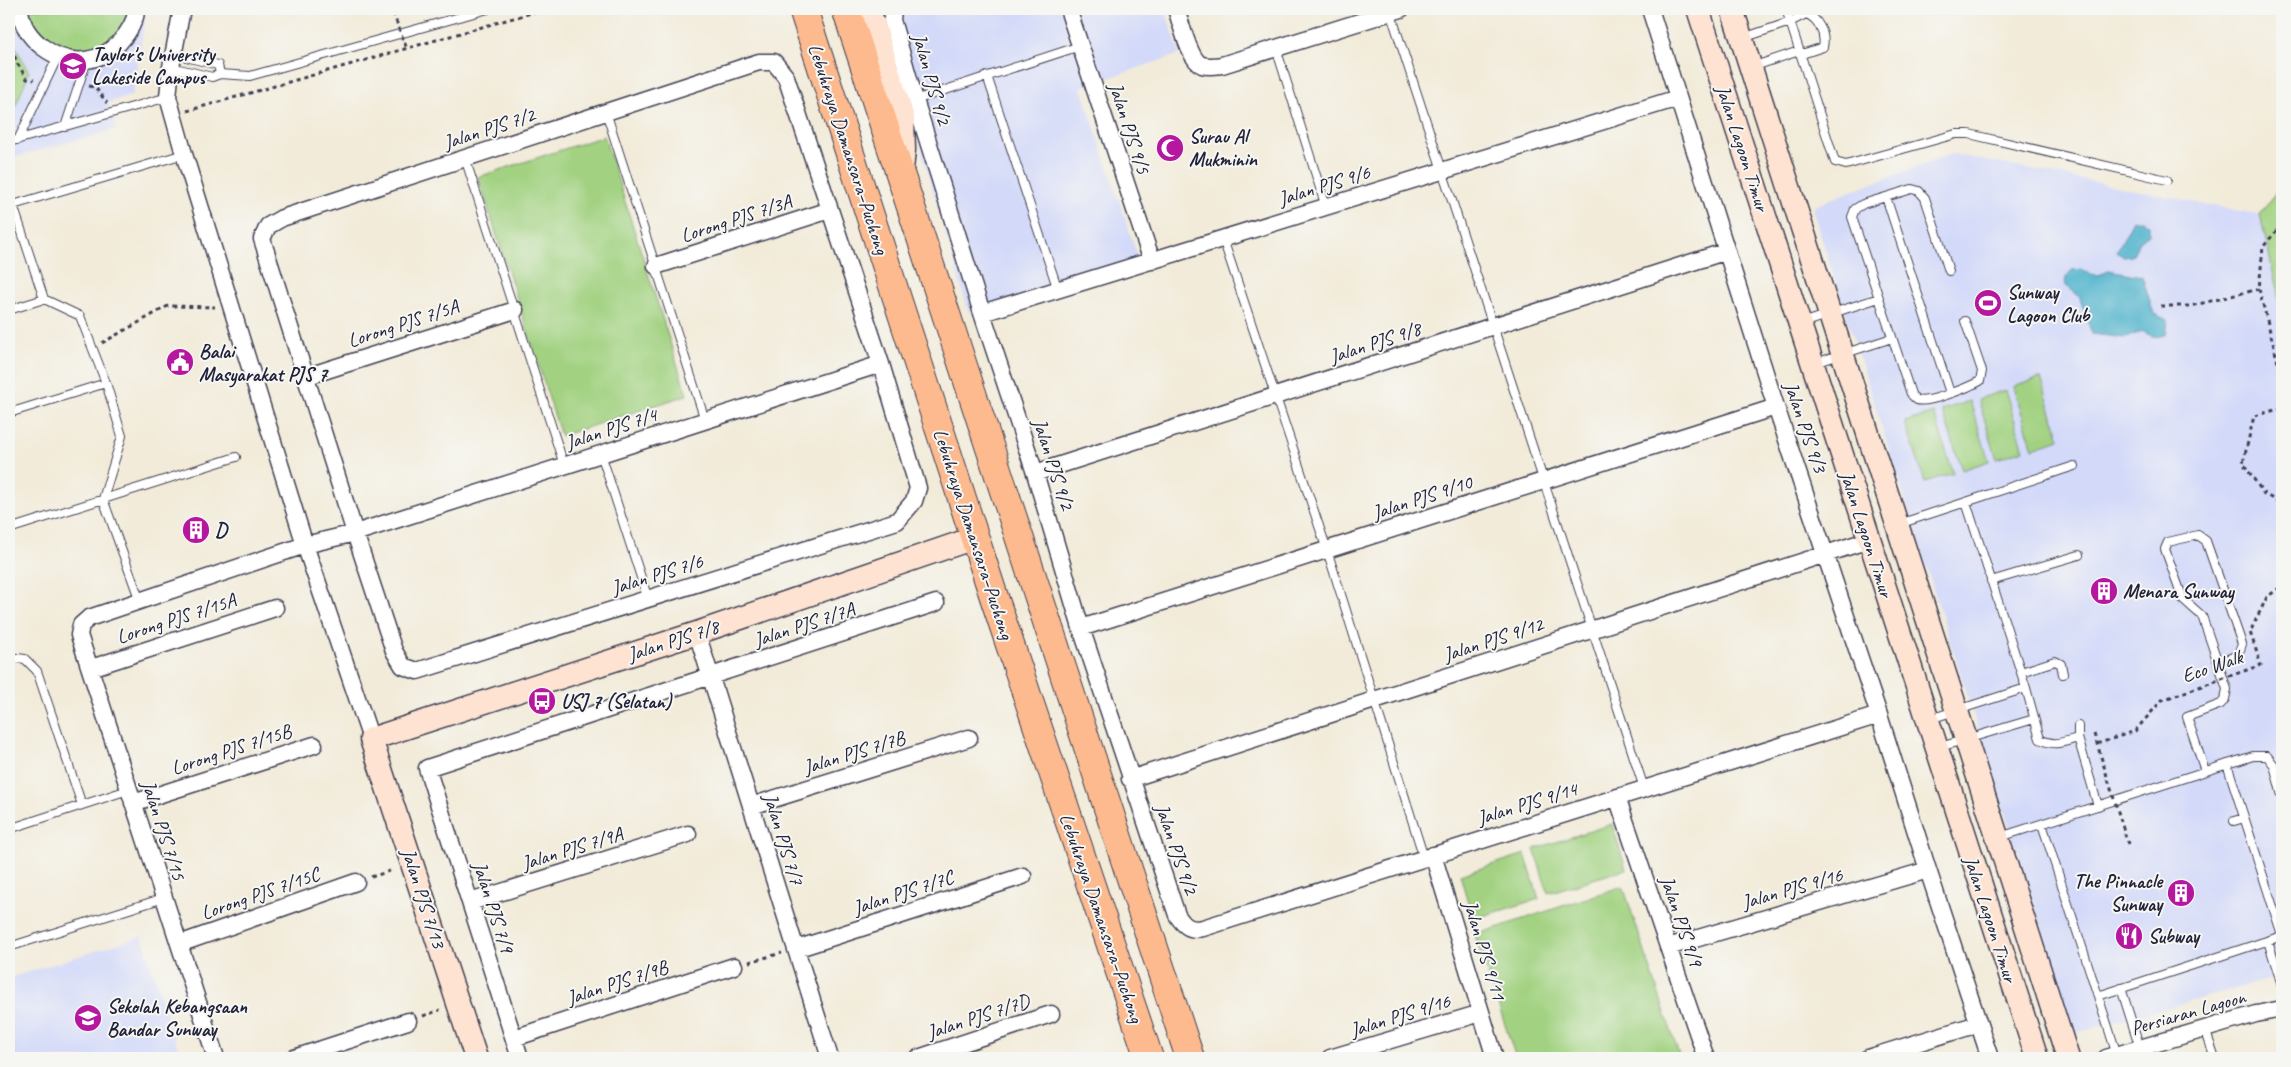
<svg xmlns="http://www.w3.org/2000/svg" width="2291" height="1067" viewBox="0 0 2291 1067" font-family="Caveat,sans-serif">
  <rect width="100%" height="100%" fill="#f6f6f2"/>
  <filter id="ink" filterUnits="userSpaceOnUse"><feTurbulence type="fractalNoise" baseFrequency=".02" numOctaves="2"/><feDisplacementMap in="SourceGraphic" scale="10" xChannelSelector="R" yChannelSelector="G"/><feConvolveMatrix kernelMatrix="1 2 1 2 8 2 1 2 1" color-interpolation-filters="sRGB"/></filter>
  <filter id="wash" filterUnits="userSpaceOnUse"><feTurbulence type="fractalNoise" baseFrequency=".0096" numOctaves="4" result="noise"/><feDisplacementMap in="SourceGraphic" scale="20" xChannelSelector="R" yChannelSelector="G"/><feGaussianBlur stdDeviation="1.12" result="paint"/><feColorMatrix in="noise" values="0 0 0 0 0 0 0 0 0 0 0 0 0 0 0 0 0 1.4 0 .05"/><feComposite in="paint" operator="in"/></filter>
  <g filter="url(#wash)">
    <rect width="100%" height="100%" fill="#f2ebd9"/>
    <path fill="#d3d9f9" d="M9,9H147L132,95L107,103L113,113L116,129L9,159Z
      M909,9H1165L1180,54L1081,87L1139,260L969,313L882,17Z
      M1952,154L2260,215L2282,183V976L2075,1033L1812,208L1830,199Z
      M142,936L181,1058H9V978Z"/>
    <path fill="#a2d281" stroke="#627a5e" d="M30,9H134L110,49L75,59L33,31Z
      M9,26L15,46L29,72L9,123Z
      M604,136L687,395L561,436L478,177Z
      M2282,183V312L2260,215Z
      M2041,378L2060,439L2033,448L2013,387Z
      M2005,390L2024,450L1997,459L1978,399Z
      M1970,401L1989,461L1962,470L1942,410Z
      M1934,413L1953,473L1925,482L1905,422Z
      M1612,824L1626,869L1548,893L1534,849Z
      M1525,854L1539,899L1473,919L1460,875Z
      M1623,886L1680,1058H1516L1475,935Z"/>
    <path fill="#4db2cc" stroke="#386a84" d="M2133,220H2142L2149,225V234L2140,241L2132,256L2123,257L2117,251Z
      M2081,269C2091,276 2099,277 2108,270L2142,276L2154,314L2168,320L2166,334C2156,339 2151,336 2142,331L2126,338L2092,334L2079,296L2065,285L2066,277L2072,270Z"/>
  </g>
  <g filter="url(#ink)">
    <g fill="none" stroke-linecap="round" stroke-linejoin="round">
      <defs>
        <path id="lane" d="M1786,9L1835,162L1846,165L1956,134H1969L2167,180
          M1390,11L1644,788
          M1743,38L1790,22L1806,14C1818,18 1826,34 1823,47L1805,53L1799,51L1752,67
          M1276,48L1326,207
          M174,54L218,65L220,74
          M171,67L212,77L220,74L250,76L488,9
          M987,76L1058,290
          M915,100L1080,46
          M606,112L705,420
          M65,127L87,60
          M18,140L58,56
          M9,142L168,97
          M465,158L564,465
          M1886,197L1950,393
          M1223,239L1327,550L1424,858
          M1949,271L1925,198L1919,191L1912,189L1863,204L1855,209L1852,217L1911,394C1911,395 1916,399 1917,400C1928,404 1969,387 1980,381L1982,371L1965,321
          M44,299L13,205L184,154
          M9,310L44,299L80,316L106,383L122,436L103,499L140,601
          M1802,323L1879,298
          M1815,363L1892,338
          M9,413L106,383
          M601,454L648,599
          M1966,502L2074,466
          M1899,524L1966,502L2026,688L2040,739C2054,747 2063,742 2078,738
          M9,529L236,457
          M1991,581L2079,555
          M9,657L25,659L37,671L82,805
          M2021,672L2055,661L2061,664L2063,674
          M1930,719L2026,688
          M2078,726V738L2098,806
          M1940,747L2034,719
          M2227,764L2282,935
          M2205,771L2187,717L2221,704L2225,699L2227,689L2202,616L2183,599L2165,549L2168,542L2198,535L2206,541L2242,644C2239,657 2230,659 2218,662
          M2234,821L2244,818
          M2042,824L2098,996L2282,936
          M9,829L128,790
          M2000,837L2253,756H2267L2274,765L2282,796
          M2268,941L2282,985
          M9,947L164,898
          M2121,988L2140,1048
          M2098,996L2117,1055
          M2205,1029L2215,1058"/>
        <path id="street" d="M20,9C22,39 57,64 86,60C111,57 133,33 137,9
          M182,9L171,67L168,97L184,154L305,545L371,739
          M893,9L892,20L915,100L982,313L1035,473L1081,628L1177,915C1184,926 1190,931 1203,928L1879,715
          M1068,9L1152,261
          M1176,9C1181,22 1189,60 1202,65C1209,67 1215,66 1222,65L1401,9
          M1650,9L1776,407L1879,715L1928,870L1990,1058
          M656,266L830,210
          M982,313L1678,98
          M305,377L515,310
          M1035,473L1727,251
          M1081,628L1776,407
          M697,633L830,1058
          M91,668L275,608
          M1130,779L1869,540
          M1617,797L1706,1058
          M133,803L314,745
          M751,806L969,738
          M1433,855L1495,1058
          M470,902L688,834
          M179,944L356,882
          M1668,947L1928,870
          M796,949L1023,876
          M514,1038L734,966
          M216,1058L79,635L81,625L89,618L305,545L355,533L262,239L268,226L282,218L759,62H774L786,77L881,364L918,488L914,501L897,521L417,671L403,666L394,651L355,533L881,364
          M294,1058L408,1021
          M520,1058L427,768L936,603
          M918,1058L1051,1014
          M1330,1058L1481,1013
          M1868,1058L1978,1024
          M2106,1058L2256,1014L2282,1009"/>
        <path id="secondary" d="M869,9L903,118L904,150L902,170
          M1698,9L2037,1058
          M1732,9L2068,1058
          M476,1058L371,739L697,633L974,538"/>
        <path id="highway" d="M803,9L994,597L1149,1058
          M846,9L1190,1058"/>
      </defs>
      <use href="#lane" stroke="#414053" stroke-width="10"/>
      <use href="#street" stroke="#414053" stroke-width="19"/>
      <use href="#secondary" stroke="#414053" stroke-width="25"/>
      <use href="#highway" stroke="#414053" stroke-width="30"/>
      <path stroke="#414053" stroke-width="3" stroke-dasharray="4 4" stroke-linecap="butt" d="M9,41L17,63L27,79L34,80
        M89,86L95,87L107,103
        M187,111L545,9
        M2282,224L2263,247L2259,289L2282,378
        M2161,306H2191L2259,289
        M102,343L168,306L215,307
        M2282,408L2254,416L2243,463L2264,494L2282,504
        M371,877L393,870
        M749,962L782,953
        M423,1016L440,1010"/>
      <use href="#lane" stroke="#fff" stroke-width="8"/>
      <use href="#street" stroke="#fff" stroke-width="16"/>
      <use href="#secondary" stroke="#fee3d2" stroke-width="22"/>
      <use href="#highway" stroke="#fcba8e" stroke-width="28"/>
      <path stroke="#414053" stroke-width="3" stroke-dasharray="4 4" stroke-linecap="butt" d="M393,13L407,49
        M2094,734L2128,844
        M2097,744L2135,731L2162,700L2261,665L2250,632L2267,597L2282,586"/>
    </g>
  </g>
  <defs>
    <symbol id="university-disc" viewBox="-11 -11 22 22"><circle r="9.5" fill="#b5179e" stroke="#f6f6f2"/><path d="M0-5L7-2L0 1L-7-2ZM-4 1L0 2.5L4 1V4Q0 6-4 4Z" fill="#fff"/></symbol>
    <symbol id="mosque-disc" viewBox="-11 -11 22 22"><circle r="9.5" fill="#b5179e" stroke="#f6f6f2"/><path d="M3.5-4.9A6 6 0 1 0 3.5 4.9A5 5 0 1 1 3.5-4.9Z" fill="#fff"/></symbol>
    <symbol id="stadium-disc" viewBox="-11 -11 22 22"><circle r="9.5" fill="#b5179e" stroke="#f6f6f2"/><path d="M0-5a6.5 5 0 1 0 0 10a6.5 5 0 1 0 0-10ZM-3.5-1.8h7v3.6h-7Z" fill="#fff"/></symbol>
    <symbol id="civic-disc" viewBox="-11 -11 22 22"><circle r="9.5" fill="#b5179e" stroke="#f6f6f2"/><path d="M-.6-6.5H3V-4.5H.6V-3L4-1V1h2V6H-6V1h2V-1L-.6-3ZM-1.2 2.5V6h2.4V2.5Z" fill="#fff"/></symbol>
    <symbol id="building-disc" viewBox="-11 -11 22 22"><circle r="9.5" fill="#b5179e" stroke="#f6f6f2"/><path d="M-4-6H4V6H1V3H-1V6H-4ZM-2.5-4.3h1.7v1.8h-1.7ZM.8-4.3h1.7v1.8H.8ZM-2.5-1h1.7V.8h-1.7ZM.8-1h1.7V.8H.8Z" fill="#fff"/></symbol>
    <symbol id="bus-disc" viewBox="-11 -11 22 22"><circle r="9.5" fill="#b5179e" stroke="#f6f6f2"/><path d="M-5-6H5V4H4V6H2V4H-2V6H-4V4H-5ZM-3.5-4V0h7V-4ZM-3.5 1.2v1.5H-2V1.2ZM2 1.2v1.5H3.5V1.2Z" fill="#fff"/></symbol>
    <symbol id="restaurant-disc" viewBox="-11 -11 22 22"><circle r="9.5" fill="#b5179e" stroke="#f6f6f2"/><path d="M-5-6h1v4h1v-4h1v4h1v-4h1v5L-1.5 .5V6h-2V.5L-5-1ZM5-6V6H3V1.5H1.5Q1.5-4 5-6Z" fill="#fff"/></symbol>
    <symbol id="school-disc" viewBox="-11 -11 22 22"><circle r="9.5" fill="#b5179e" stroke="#f6f6f2"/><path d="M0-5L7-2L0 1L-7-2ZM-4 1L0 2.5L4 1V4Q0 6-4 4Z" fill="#fff"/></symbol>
  </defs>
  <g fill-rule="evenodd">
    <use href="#university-disc" x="57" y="50" width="32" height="32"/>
    <use href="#mosque-disc" x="1154" y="132" width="32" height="32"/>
    <use href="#stadium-disc" x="1972" y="287" width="32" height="32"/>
    <use href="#civic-disc" x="164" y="346" width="32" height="32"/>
    <use href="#building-disc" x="180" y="514" width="32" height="32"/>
    <use href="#building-disc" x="2088" y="575" width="32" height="32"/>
    <use href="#bus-disc" x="526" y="685" width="32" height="32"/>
    <use href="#building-disc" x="2165" y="877" width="32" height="32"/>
    <use href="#restaurant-disc" x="2113" y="920" width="32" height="32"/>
    <use href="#school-disc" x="72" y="1002" width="32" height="32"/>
  </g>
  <g text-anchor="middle" stroke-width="4" stroke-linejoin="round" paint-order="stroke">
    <g font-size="20" font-weight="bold" fill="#22223b" stroke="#f6f6f2" text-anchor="start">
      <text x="92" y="61">Taylor's University<tspan x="92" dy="23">Lakeside Campus</tspan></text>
      <text x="1189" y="143">Surau Al<tspan x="1189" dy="23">Mukminin</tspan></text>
      <text x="2007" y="299">Sunway<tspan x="2007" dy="23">Lagoon Club</tspan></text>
      <text x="199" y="358">Balai<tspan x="199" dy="23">Masyarakat PJS 7</tspan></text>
      <text x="215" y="537">D</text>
      <text x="2123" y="598">Menara Sunway</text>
      <text x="561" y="708">USJ 7 (Selatan)</text>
      <text x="2162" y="888" text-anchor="end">The Pinnacle<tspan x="2162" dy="23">Sunway</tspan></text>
      <text x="2148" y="943">Subway</text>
      <text x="107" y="1013">Sekolah Kebangsaan<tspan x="107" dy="23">Bandar Sunway</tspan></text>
    </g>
    <g font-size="20" fill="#22223b" stroke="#f6f6f2">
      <text transform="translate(932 79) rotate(74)" y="7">Jalan PJS 9/2</text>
      <text transform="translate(489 128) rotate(-18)" y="7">Jalan PJS 7/2</text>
      <text transform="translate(1130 128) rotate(72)" y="7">Jalan PJS 9/5</text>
      <text transform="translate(1743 148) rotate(72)" y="7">Jalan Lagoon Timur</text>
      <text transform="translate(849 149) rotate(72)" y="7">Lebuhraya Damansara–Puchong</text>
      <text transform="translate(1324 185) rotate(-17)" y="7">Jalan PJS 9/6</text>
      <text transform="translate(736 218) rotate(-18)" y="7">Lorong PJS 7/3A</text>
      <text transform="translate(403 323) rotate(-18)" y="7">Lorong PJS 7/5A</text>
      <text transform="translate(1375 342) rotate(-18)" y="7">Jalan PJS 9/8</text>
      <text transform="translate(1806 427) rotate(71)" y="7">Jalan PJS 9/3</text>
      <text transform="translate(611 428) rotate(-18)" y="7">Jalan PJS 7/4</text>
      <text transform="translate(1054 464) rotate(72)" y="7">Jalan PJS 9/2</text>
      <text transform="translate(1422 497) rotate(-18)" y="7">Jalan PJS 9/10</text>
      <text transform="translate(974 534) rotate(72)" y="7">Lebuhraya Damansara–Puchong</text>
      <text transform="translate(1867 534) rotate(72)" y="7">Jalan Lagoon Timur</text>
      <text transform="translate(657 574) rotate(-17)" y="7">Jalan PJS 7/6</text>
      <text transform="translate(176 618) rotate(-18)" y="7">Lorong PJS 7/15A</text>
      <text transform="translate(804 624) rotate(-18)" y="7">Jalan PJS 7/7A</text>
      <text transform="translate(1493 639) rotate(-18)" y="7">Jalan PJS 9/12</text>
      <text transform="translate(673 640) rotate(-18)" y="7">Jalan PJS 7/8</text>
      <text transform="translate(2212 666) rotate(-19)" y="7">Eco Walk</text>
      <text transform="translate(231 749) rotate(-18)" y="7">Lorong PJS 7/15B</text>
      <text transform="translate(854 752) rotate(-17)" y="7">Jalan PJS 7/7B</text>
      <text transform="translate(1527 803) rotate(-17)" y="7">Jalan PJS 9/14</text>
      <text transform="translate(164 830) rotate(72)" y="7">Jalan PJS 7/15</text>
      <text transform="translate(784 839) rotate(73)" y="7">Jalan PJS 7/7</text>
      <text transform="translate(572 848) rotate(-17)" y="7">Jalan PJS 7/9A</text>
      <text transform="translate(1177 849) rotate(71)" y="7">Jalan PJS 9/2</text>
      <text transform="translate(1792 888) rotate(-16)" y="7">Jalan PJS 9/16</text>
      <text transform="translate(903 892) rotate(-18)" y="7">Jalan PJS 7/7C</text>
      <text transform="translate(260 893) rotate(-19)" y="7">Lorong PJS 7/15C</text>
      <text transform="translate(424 898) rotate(72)" y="7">Jalan PJS 7/13</text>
      <text transform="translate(494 907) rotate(72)" y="7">Jalan PJS 7/9</text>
      <text transform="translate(1102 918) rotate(71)" y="7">Lebuhraya Damansara–Puchong</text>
      <text transform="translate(1991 919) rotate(72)" y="7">Jalan Lagoon Timur</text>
      <text transform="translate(1682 921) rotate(71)" y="7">Jalan PJS 9/9</text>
      <text transform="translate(1485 950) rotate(73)" y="7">Jalan PJS 9/11</text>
      <text transform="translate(617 982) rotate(-18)" y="7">Jalan PJS 7/9B</text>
      <text transform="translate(2188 1012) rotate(-16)" y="7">Persiaran Lagoon</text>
      <text transform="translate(1400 1015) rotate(-17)" y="7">Jalan PJS 9/16</text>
      <text transform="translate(978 1016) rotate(-18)" y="7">Jalan PJS 7/7D</text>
    </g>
  </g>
  <rect width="2291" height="1067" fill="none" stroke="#f6f6f2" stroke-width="30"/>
</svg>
